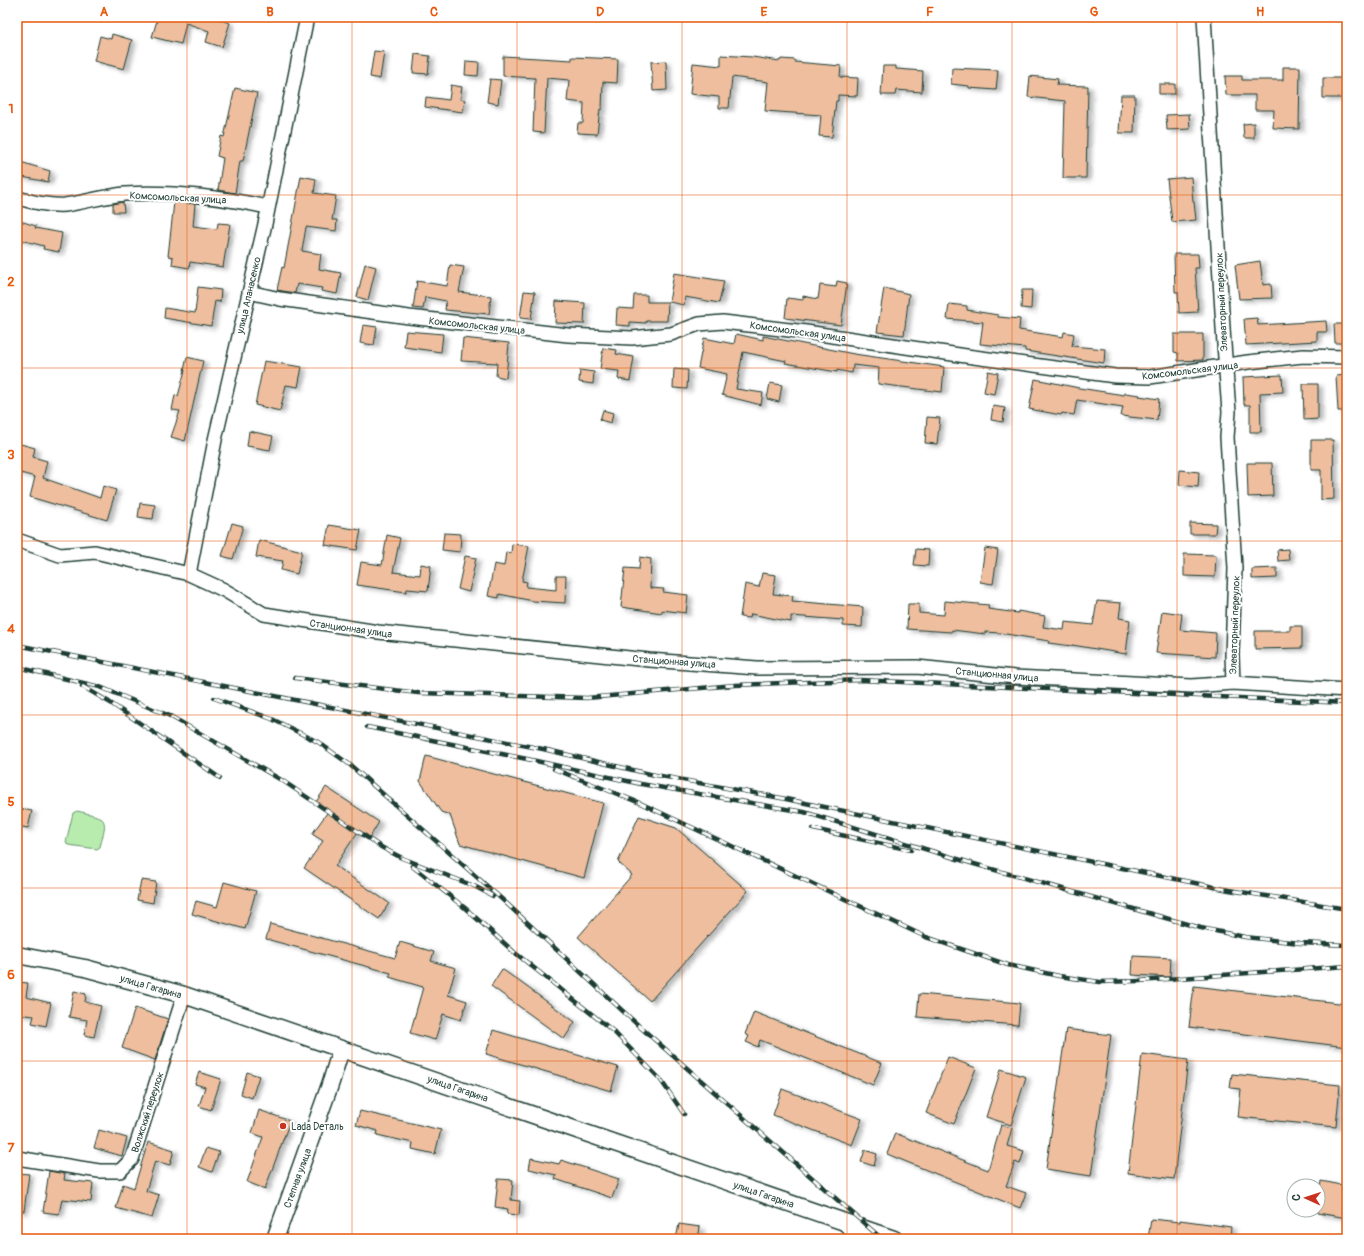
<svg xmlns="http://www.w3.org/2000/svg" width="1364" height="1256" viewBox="0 0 1364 1256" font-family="Pangolin,sans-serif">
  <defs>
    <filter id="shadow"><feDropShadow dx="4.5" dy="2.5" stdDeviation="2" flood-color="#0004"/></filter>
  </defs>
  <rect width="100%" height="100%" fill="#fff"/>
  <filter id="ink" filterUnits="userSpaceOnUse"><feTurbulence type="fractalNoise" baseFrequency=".025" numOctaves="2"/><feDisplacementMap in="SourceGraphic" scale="8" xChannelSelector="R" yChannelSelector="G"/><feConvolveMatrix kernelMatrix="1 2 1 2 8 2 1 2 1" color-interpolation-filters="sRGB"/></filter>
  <g filter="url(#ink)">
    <path fill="#b7ecae" stroke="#6b9471" d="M77,811C108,818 108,817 100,847L97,849L68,845L66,842L73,813Z"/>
    <path fill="#eebe9e" stroke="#1f3d34" filter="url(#shadow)" d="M158,17H212L230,23L222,47L206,42L209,31L186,23L181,44L152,37Z
      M112,34L132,40L124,69L94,61L100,36L111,39Z
      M374,51L384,52L380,79L370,77Z
      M415,54L430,56L428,74L413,73Z
      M721,55L752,57L780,61L781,59L795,60V62L841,66L840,77L858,78L857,96L838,95V101H836L832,137L819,136L821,115L765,111L768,82L732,77L729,108H719V97L690,94L693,63L721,66Z
      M503,56L572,60V57L618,59L617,83L603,82L602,109H600L597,134L577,133L578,123H583L584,103L567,101L569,80L547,78L544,133L533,132L535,78L503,76Z
      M466,61L479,62L478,76L465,75Z
      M666,61L667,90L653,91L651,62Z
      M883,66H896V69L923,71L922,92L896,90L895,95H881Z
      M1283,67H1300L1299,129L1273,128L1274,110H1255V95H1226L1225,76H1242V80H1283Z
      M952,68L998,70L996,90L969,88V86L951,84Z
      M1030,76L1058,79L1057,85L1088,86L1086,178H1063L1065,101L1028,97Z
      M1323,78H1343V98H1323Z
      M490,79L501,80L498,104L487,102Z
      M1159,84H1175V94H1159Z
      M451,85L462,87L460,99L465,100L463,112L425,107L426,97L449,100Z
      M235,88L257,93L243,161H240L235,193L218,190L223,158L217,156L221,136L224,137Z
      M1121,95H1135L1134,133H1119Z
      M1189,114L1190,129L1167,130L1166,115Z
      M1254,123V138H1244L1243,124Z
      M17,161L50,171L48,182L17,176Z
      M301,176L316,179L314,193L336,196L332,220H337L336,231L306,227L302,251L321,254L319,269L341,273L337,294L321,291L322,288L297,284L295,293L277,290L282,267L284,268Z
      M1191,177L1193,202H1194L1196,220L1172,222L1167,179Z
      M123,202L124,212H113V204Z
      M174,202L195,204L193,226L217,229L218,223L230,224L223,267L190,262L189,268L172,265L173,257L168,256Z
      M17,220L36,226L35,228L62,233L59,252L43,249L44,246L17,239Z
      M1174,254H1198L1199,268H1195L1198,312L1179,313L1178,292H1175Z
      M1260,261L1263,285L1271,284L1272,298L1239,299L1235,265Z
      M365,264L376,267L368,300L357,297Z
      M450,265L464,267L459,292L491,296L489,314L445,310L446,301L425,297L423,309L413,308L417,281L447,286Z
      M674,273L724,281L719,303L685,297L684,305L669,302Z
      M837,281L847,283L841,325L785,318L787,298L803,300V296L818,299L820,285L836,287Z
      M198,287L221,290L220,302L215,301L211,326L164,318L165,308L195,313Z
      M884,288L909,294L904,335L877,332Z
      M1022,290H1032L1031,309L1021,308Z
      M524,291L535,292L531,319L520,318Z
      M634,295H647V302H668L667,321H646V323L630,322V326L616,325L617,308L633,309Z
      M556,301L585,303L584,324L555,323Z
      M949,304L967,306V310L998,315V317L1020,319L1019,330L1063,337L1064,332L1074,334L1072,346L1105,349L1104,363L1025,351V348L980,344L983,322L947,319Z
      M1257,318L1258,325L1326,321L1327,332H1317V341L1246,345L1244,319Z
      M1334,324H1347V343H1335Z
      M363,325L377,327L374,345L360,343Z
      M406,331L443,334L441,352L404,347Z
      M736,334L763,340V336L854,354L944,367L942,392L878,384L879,368L853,365L852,373L837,370V372L785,363L786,361L743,352L736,389L763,393L761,405L722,395L727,374L698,368L704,338L734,344Z
      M1174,334H1203V360L1178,361V353L1174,352Z
      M463,338L509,343L506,378L496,376L497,363L461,361Z
      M603,348L617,350L616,354L634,357L630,381L618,379L619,371L600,369Z
      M187,357L203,361L185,441L171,437L180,411L172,410L175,395L178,396L185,370H184Z
      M264,361L302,367L298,387L286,385L280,411L255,405Z
      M674,369L688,370L687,389L673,388Z
      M580,370L594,372L593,384L579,382Z
      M988,371L998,373L994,394L984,392Z
      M1282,375L1283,392L1260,393L1261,432H1250V405H1244L1243,377Z
      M1347,375V411H1338L1336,376Z
      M1035,379L1079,388L1124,395L1125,393L1140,395L1139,396L1159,399L1157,420L1121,416L1123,407L1077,400L1074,415L1062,413L1061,415L1029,409Z
      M770,383L782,385L779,402L767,399Z
      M1303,384H1318V419L1304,420Z
      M993,406L1005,408L1003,422L991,420Z
      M603,410L613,413L611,423L600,420Z
      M927,417L940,418L937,444L925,443Z
      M249,431L273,436L270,450L247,446Z
      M1311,440H1333L1334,499L1321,500V470H1311Z
      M17,443L35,448L33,457L47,461L43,478L100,498L103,486L116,490L107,520L30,497L35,477L17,472Z
      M1247,463H1272L1273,496L1248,497Z
      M1180,470L1199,472L1198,487L1179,485Z
      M140,503L155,505L153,519L138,517Z
      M232,523L243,526L233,559L222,556Z
      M1190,523L1216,524L1215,534H1190Z
      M329,525L361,530L357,550L325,545Z
      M444,533L461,534L460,552L442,550Z
      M387,535L400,538L393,572L420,575L421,564L431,566L428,591L407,589L406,592L357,585L361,562L382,565Z
      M259,540L302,551L297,574L281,570L283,561L256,557Z
      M512,544L529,546L522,581L527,582L526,587L556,590V576H566L565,603L533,601L499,594V598L488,596L494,564L504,566L506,552L511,553Z
      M985,548L998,550L993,584L980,582Z
      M916,549L929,550L928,566L914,565Z
      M1288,549L1289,560L1278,561L1277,550Z
      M1184,554L1216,555L1215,577L1184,576Z
      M465,556L476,558L469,592L458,589Z
      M640,557L651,559L650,588L664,589L663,592L688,595L686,613L662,610V613L621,607L625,568L639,569Z
      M1277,568V578L1252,579V569Z
      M762,573L776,575L773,594L793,596L792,601L863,607L862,627L843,626V620L791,616V622L751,614L750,618L740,617L745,584L759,587Z
      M945,601L989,605L988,609L1018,613V611L1045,616L1043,627L1064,630L1065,622L1093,625L1097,601L1121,603L1119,618L1130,620L1126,654L1072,645V646L1048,643L1049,641L1000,633L985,632V634L952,630L951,632L907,629L908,604H919V613L944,615Z
      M1162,611L1182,614L1180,630L1216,633L1215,657L1156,653Z
      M1290,626H1302V648L1255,649V631H1290Z
      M426,756L603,803L584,878L460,844L450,815L441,812L420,781Z
      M326,787L379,822L370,837L359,830L335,866L389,903L379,919L304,868L323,841L312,834L329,810L316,802Z
      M17,808L32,811L28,828L17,826Z
      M639,816L676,828L748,891L650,1001L578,937L632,875L618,862Z
      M141,880L156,882L153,903L137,900Z
      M224,882L256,891L245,929L192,914L196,901L217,907Z
      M270,924L395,958L400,942L434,952L431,961L456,968L448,995L467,1001L461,1020L443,1014L435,1040L410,1033L423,987L389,977L391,973L266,939Z
      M1133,956L1171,958L1170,977L1132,975Z
      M502,969L575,1022L564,1039L491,986Z
      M17,982L28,983L26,997L51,1003L46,1026L32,1023L34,1016L17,1014Z
      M1194,986L1347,1004V1047L1189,1027Z
      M74,991L86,994L85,1002L101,1006L94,1037L84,1035L87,1020L69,1017Z
      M919,994L1020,1003L1018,1025L917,1017Z
      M135,1008L168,1019L155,1060L122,1048Z
      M754,1012L882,1063L873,1085L760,1040L758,1047L746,1042L749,1036L745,1034Z
      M1066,1029L1111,1035L1091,1176L1046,1169Z
      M493,1030L618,1067L611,1091L486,1054Z
      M1142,1054L1188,1060L1174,1179L1128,1173Z
      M948,1057L976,1068L954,1124L926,1113Z
      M1001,1069L1026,1077L1011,1125L986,1117Z
      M199,1072L221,1079L211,1110L199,1106L205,1087L195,1084Z
      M247,1072L259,1076L252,1098L241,1094Z
      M1232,1074L1340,1085L1336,1127L1238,1117L1241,1089L1230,1088Z
      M782,1089L862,1119L852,1145L773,1115Z
      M259,1110L290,1121L265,1189L247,1182L263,1137L252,1133Z
      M360,1111L441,1130L435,1154L412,1149L413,1143L377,1135L378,1131L356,1125Z
      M1001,1125L1012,1128L1007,1146L1024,1151L1020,1164L1015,1162L1006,1186L1026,1193L1020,1208L887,1154L895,1133L988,1170Z
      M99,1130L127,1138L122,1156L94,1148Z
      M148,1142L174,1150L170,1165L155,1161L146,1191L159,1195L152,1218L116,1208L123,1184L134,1188Z
      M206,1148L219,1152L212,1172L199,1167Z
      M865,1150L877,1154L874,1166L861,1162Z
      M531,1158L559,1164L561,1160L619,1179L612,1198L555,1179L556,1175L529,1169Z
      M49,1171L65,1174L64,1180L93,1183L91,1202L62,1199L59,1214L43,1212Z
      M18,1173L29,1174L24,1211H17Z
      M498,1179L513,1180L511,1200L520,1201L519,1215L507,1214L508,1209L495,1207Z
      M1321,1181L1347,1186V1218L1318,1213V1189H1320Z
      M1151,1219L1180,1222V1220L1231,1227L1230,1239H1148Z
      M679,1224L700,1227L698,1239H676Z"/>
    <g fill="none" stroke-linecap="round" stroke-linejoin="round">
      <defs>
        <path id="minor" d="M1204,17L1224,344L1229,412L1227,437L1235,568L1232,655L1233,683
          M17,198C33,202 49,206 65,205C85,202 105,196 125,194C171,191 224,198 268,207
          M249,292L280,299L409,317L568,335L632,338L671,334L699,324L723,322L806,332L966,356L1115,376L1150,377L1248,362L1303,356L1347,357
          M17,540L60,555L95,552L189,574L224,590L264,614L378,632L649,660L757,668L917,667L1015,677L1192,686L1233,683L1347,690
          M189,574L215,440L265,224L307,17
          M17,1158L99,1171H120L132,1159L184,995
          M843,1222L858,1239"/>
        <path id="tertiary" d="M17,955L85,968L184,995L894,1239
          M275,1239L331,1082L341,1049"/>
      </defs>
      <use href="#minor" stroke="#1f3d34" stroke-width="16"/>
      <use href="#tertiary" stroke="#1f3d34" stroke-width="19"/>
      <use href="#minor" stroke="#fff" stroke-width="13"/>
      <use href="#tertiary" stroke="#fff" stroke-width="16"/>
      <defs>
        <path id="rail" d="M17,645L543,749L650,774L781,798L1229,890L1347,909
          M17,667L100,687L170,716L283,781L381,847L402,858L474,886L493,896
          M295,678L418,693L587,698L735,685L860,680L1347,703
          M82,686L109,702L220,778
          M214,698L272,719L318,742L349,764L505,902L639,1026L882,1239
          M367,727L527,759L641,784L804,812L974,864L1201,928L1245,937L1300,943L1347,945
          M554,769L640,803L926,937L1008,965L1059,976L1100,982L1139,981L1347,966
          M813,829L911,850
          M412,866L465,908L514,952L613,1031L660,1079L684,1114"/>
      </defs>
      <use href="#rail" stroke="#1f3d34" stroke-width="4.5"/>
      <use href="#rail" stroke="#fff" stroke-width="3" stroke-dasharray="9" stroke-linecap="butt"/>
    </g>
  </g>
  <path fill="none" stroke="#e8590c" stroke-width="1" stroke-opacity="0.55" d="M187,17V1239M352,17V1239M517,17V1239M682,17V1239M847,17V1239M1012,17V1239M1177,17V1239M17,195H1347M17,368H1347M17,541H1347M17,715H1347M17,888H1347M17,1061H1347"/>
  <circle fill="#c8321e" stroke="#fff" stroke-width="1.5" cx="283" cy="1126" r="4"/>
  <g text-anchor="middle" stroke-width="4" stroke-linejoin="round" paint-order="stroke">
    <g font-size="10" fill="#1f3d34" stroke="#fff">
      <text transform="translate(178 197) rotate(3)" y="4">Комсомольская улица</text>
      <text transform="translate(248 295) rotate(-77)" y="4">улица Апанасенко</text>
      <text transform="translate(1221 302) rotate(-93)" y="4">Элеваторный переулок</text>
      <text transform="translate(477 325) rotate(6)" y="4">Комсомольская улица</text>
      <text transform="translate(798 331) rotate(8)" y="4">Комсомольская улица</text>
      <text transform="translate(1190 370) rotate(-7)" y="4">Комсомольская улица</text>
      <text transform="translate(1234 625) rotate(-88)" y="4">Элеваторный переулок</text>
      <text transform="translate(351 628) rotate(8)" y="4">Станционная улица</text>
      <text transform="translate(674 661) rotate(4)" y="4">Станционная улица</text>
      <text transform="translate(997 674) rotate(5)" y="4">Станционная улица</text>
      <text transform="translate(151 986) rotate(16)" y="4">улица Гагарина</text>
      <text transform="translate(458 1088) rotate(19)" y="4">улица Гагарина</text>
      <text transform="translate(147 1112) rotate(-72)" y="4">Волжский переулок</text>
      <text transform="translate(297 1178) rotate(-70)" y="4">Степная улица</text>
      <text transform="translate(764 1194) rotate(19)" y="4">улица Гагарина</text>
    </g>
    <g font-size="10" fill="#1f3d34" stroke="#fff" text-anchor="start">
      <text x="291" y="1130">Lada Dеталь</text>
    </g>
  </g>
  <rect width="1364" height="1256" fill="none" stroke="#fff" stroke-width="44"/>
  <g transform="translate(1306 1198) rotate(273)"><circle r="19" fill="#ffffff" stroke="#a5b1ae"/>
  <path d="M0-3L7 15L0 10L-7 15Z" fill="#c8321e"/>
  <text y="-6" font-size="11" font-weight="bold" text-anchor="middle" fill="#1f3d34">С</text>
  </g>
  <rect x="22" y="22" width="1320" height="1212" fill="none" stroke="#e8590c" stroke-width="1.5"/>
  <g font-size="13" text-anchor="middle" font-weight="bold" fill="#e8590c">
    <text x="104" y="16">A</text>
    <text x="270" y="16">B</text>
    <text x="434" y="16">C</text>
    <text x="600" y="16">D</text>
    <text x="764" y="16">E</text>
    <text x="930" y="16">F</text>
    <text x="1094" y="16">G</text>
    <text x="1260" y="16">H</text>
    <text x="11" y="113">1</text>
    <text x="11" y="286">2</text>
    <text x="11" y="459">3</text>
    <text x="11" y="633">4</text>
    <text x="11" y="806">5</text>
    <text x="11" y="979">6</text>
    <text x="11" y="1152">7</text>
  </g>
</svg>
